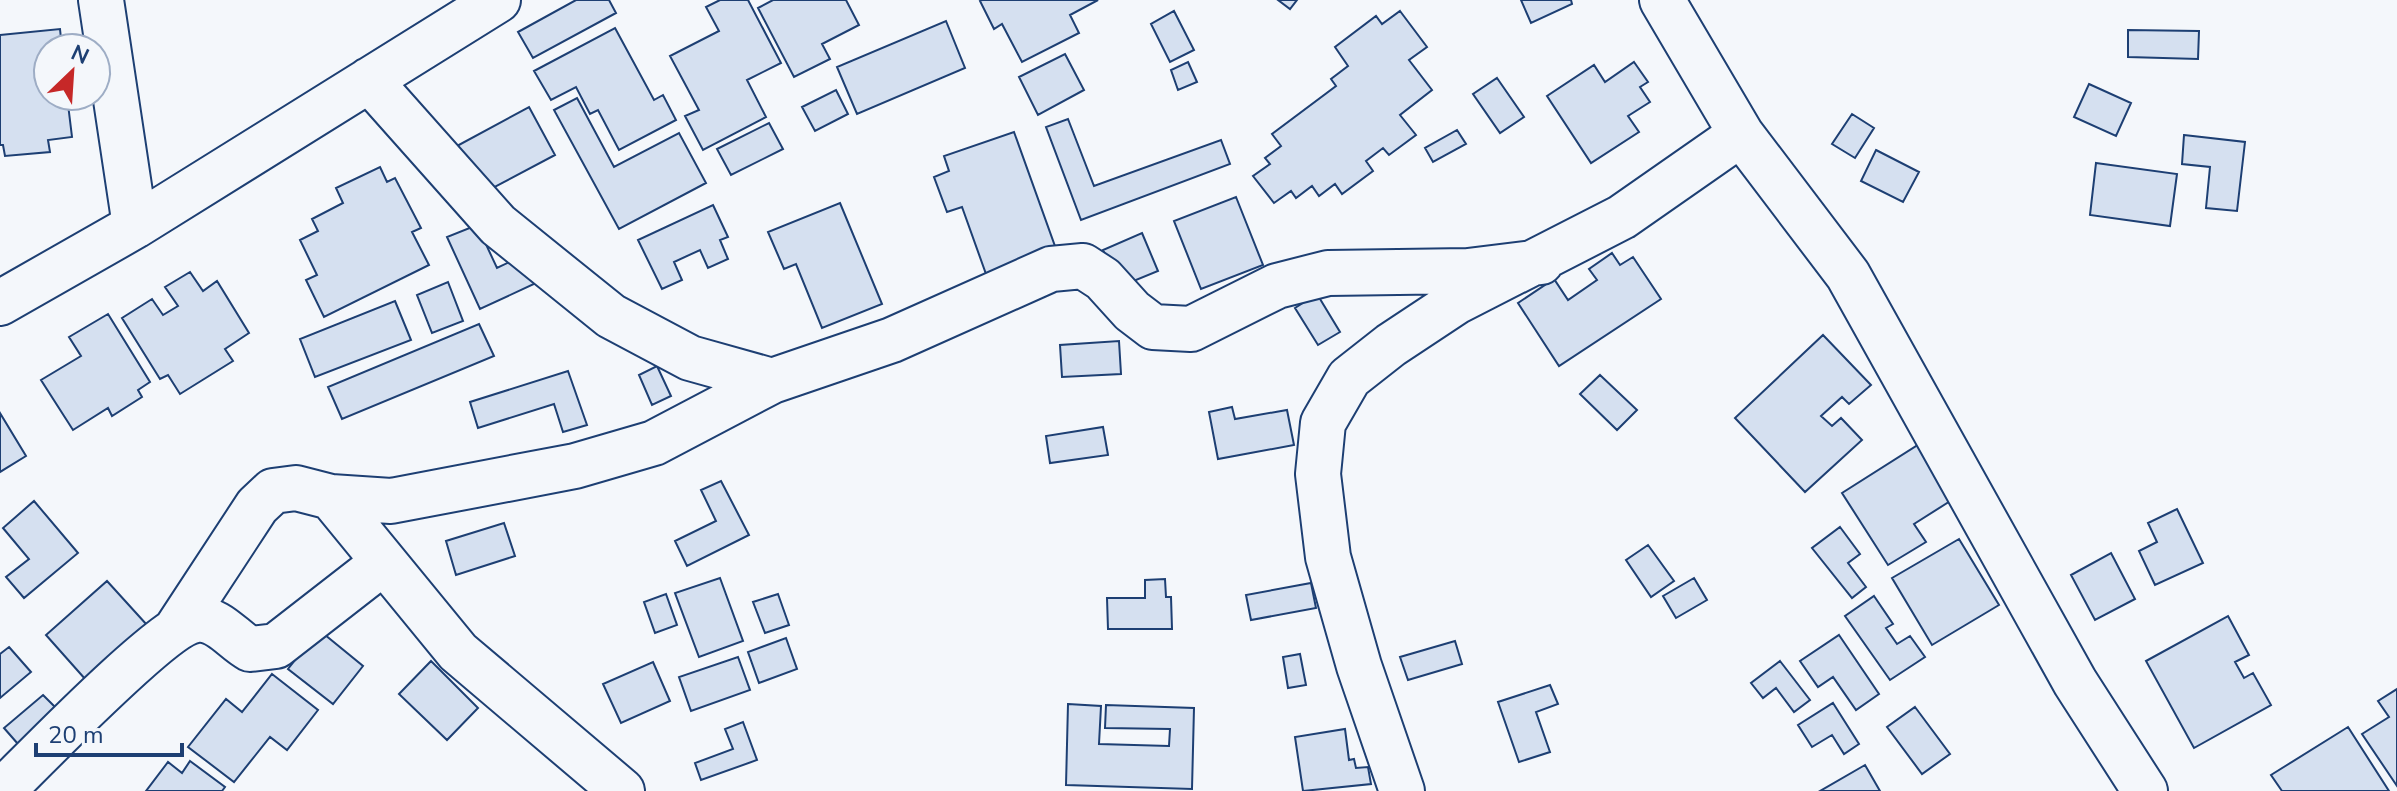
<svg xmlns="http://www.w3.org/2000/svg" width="2397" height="791" viewBox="0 0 2397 791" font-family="'Nunito Sans',sans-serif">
  <rect width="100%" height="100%" fill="#f4f7fb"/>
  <path fill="#d5e0f0" stroke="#1d3f73" stroke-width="2" d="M576,0H609L616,13L533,58L518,32Z
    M720,0H748L781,63L747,80L766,117L703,150L685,116L699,110L670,56L719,31L706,7Z
    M773,0H846L859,25L822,44L830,59L794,77L758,8Z
    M982,0H1098L1070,15L1079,33L1022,62L1002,24L994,29L980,1Z
    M1278,0H1297L1290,9Z
    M1521,0H1571L1572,4L1531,23Z
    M1174,11L1194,50L1170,62L1151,24Z
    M1400,11L1427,47L1409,60L1432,90L1400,115L1416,135L1389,155L1383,148L1366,161L1373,171L1342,194L1335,184L1319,196L1312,186L1296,198L1291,191L1274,203L1253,176L1270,164L1265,158L1281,146L1272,134L1336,86L1331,79L1348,66L1335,47L1376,16L1382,24Z
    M946,21L965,68L857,114L837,67Z
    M615,28L654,100L663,95L676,120L619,150L598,110L590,114L576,87L551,100L534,71Z
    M60,29L62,48H48V96H67L72,137L48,140L50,152L5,156L3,145H0V35Z
    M2128,30L2199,31L2198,59L2128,57Z
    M1065,54L1084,90L1038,115L1019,77Z
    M1188,62L1197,82L1178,90L1171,70Z
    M1634,62L1648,82L1640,87L1650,102L1628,116L1639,132L1591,163L1547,96L1594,65L1605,82Z
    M1497,78L1524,117L1500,133L1473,94Z
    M2089,84L2131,103L2116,136L2074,117Z
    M836,90L848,114L815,131L802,107Z
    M577,98L614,167L679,133L706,183L619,229L554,110Z
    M529,107L555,155L470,200L444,153Z
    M1852,114L1874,128L1855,158L1832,144Z
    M1068,119L1094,186L1221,140L1230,164L1081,220L1046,127Z
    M769,123L783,149L731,175L717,149Z
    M1457,130L1466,144L1433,162L1425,148Z
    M1014,132L1056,249L986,274L962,207L947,212L934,177L949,171L944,156Z
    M2184,135L2245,142L2237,211L2206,208L2210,167L2182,164Z
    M1876,150L1919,172L1903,202L1861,181Z
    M2096,163L2177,174L2170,226L2090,215Z
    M380,167L387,182L395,178L421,228L412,232L429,265L324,317L306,280L317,275L300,240L318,231L312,219L343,203L336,188Z
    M1236,197L1263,265L1201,289L1174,221Z
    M840,203L882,304L822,328L796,264L784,269L768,232Z
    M713,205L728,237L720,240L728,259L708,268L700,250L674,262L682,280L662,289L638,240Z
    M477,225L497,268L524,255L536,283L480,309L447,237Z
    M1142,233L1158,271L1119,287L1103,250Z
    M1612,253L1620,265L1633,257L1661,299L1559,366L1518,303L1554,279L1568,300L1597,280L1589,269Z
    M190,272L203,291L217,281L249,333L225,349L233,361L180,394L168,375L160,379L122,318L152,299L163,315L178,306L165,287Z
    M448,282L463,321L432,333L417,295Z
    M1317,294L1340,332L1318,345L1295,308Z
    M395,301L411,340L315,377L300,339Z
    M108,314L150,382L138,390L142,397L112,416L108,408L73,430L41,380L81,356L69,337Z
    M479,324L494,356L342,419L328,387Z
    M1823,335L1871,385L1849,404L1842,397L1821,416L1832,426L1841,418L1862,440L1805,492L1735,418Z
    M1119,341L1121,374L1062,377L1060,345Z
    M657,366L671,396L652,405L639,375Z
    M568,371L587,425L563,432L554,404L478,428L470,402Z
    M1600,375L1637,410L1617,430L1580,394Z
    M1232,407L1235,419L1287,410L1294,445L1218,459L1209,412Z
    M0,413L26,456L0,472Z
    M1103,427L1108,455L1050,463L1046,436Z
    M1921,443L1955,498L1914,524L1926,542L1888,565L1842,493Z
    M721,481L749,535L687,566L675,541L716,521L701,490Z
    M34,501L78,553L24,598L6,577L29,559L3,528Z
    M2177,509L2203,563L2155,585L2139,551L2157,542L2148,523Z
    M504,523L515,556L456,575L446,541Z
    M1840,527L1860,554L1848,563L1866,587L1852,598L1812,548Z
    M1959,539L1999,605L1932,645L1892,578Z
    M1648,545L1674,581L1651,597L1626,560Z
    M2111,553L2135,599L2095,620L2071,575Z
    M720,578L743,641L699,657L675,593Z
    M1694,578L1707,600L1676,618L1663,596Z
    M1165,579L1166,597H1171L1172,629H1108L1107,598H1145V580Z
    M107,581L147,625L86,680L46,635Z
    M1311,583L1316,608L1251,620L1246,595Z
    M666,594L677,625L655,633L644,602Z
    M778,594L789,625L765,633L753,602Z
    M1874,596L1893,624L1886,628L1897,644L1910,636L1925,657L1890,680L1845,616Z
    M2228,616L2249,655L2235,662L2244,678L2253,673L2271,705L2194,748L2146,661Z
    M319,630L363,666L333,704L288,669Z
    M1839,635L1879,694L1856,710L1833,677L1818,687L1800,661Z
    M786,638L797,669L759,683L748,652Z
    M1455,641L1462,664L1408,680L1400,657Z
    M9,647L31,672L0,698V654Z
    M1300,654L1306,685L1288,688L1283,657Z
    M738,657L750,690L691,711L679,677Z
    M431,661L478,708L447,740L399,694Z
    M1780,661L1810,700L1794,712L1776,688L1763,698L1751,683Z
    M653,662L670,701L621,723L603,684Z
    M272,674L318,710L287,750L270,737L234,782L188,747L226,699L242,712Z
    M1550,685L1558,704L1536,712L1550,752L1519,762L1498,702Z
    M2397,689V786L2362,734L2389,717L2378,701Z
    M43,695L59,711L18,744L4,728Z
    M1833,703L1859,744L1844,754L1832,735L1812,747L1798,725Z
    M1068,704L1101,706L1099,744L1169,746L1170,729L1105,728L1106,705L1194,708L1192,789L1066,785Z
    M1915,707L1950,754L1922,774L1887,727Z
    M743,722L757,760L701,780L695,763L733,749L725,729Z
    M2348,727L2389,791H2282L2271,775Z
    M1345,729L1349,760L1354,759L1356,768L1368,767L1371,784L1303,791L1295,737Z
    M190,761L225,787L222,791H146L168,762L182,773Z
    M1865,765L1880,791H1820Z"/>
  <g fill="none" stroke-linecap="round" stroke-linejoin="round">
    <defs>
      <path id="minor" d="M101,0L135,226
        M1662,0L1741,134L1848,275L2075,682L2145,791
        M369,80L498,225L611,316L690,358L772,381L892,340L1051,269L1083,266L1103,279L1132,311L1153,327L1191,329L1277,286L1328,273L1468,271L1541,262
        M0,303L135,226L498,0
        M331,497L458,652L622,791
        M177,628L257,506L273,491L296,488L331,497L391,501L575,466L654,443L772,381
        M2,791C33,761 164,624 197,620C218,617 233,640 250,649L276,646L384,562
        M1402,791L1359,666L1328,557L1318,474L1323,423L1349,378L1391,345L1456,302L1622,217L1741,134"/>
    </defs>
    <use href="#minor" stroke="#1d3f73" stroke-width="48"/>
    <use href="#minor" stroke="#f4f7fb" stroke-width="44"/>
  </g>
  <g transform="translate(72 72) rotate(25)"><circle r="38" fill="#f4f7fb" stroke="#9eadc5" stroke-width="2"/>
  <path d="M0-6L14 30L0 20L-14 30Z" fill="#c62828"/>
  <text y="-12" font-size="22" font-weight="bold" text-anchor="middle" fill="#1d3f73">N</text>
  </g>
  <path d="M36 743v12h146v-12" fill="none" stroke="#1d3f73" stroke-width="4"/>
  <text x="48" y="743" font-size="24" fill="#1d3f73" stroke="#f4f7fb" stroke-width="6" paint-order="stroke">20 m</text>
</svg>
